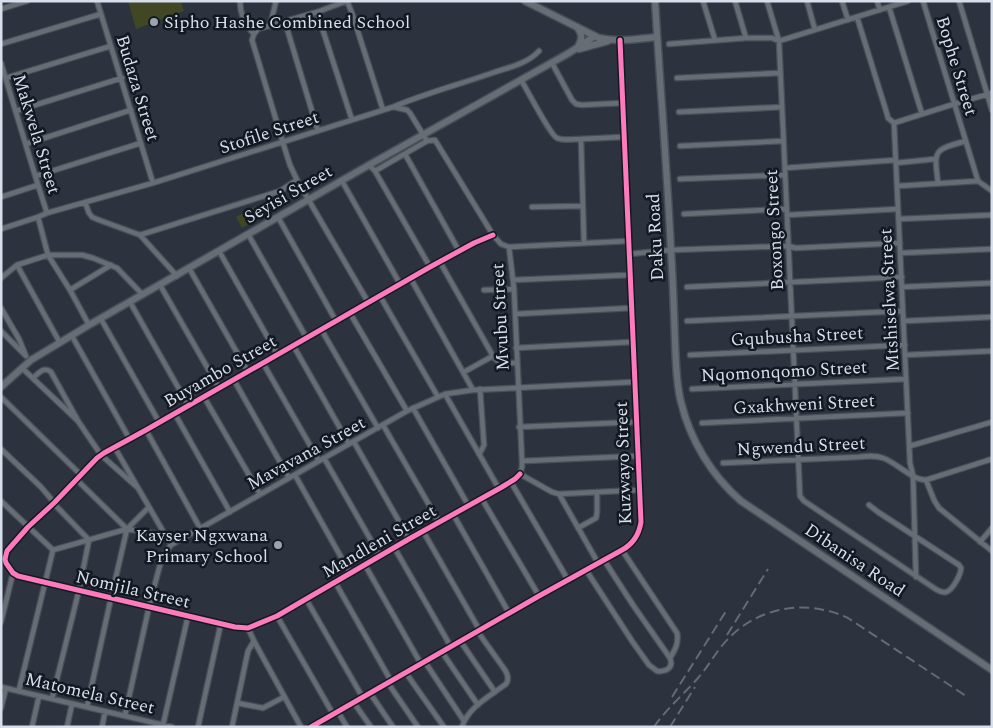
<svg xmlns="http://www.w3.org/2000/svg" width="993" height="728" viewBox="0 0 993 728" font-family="Spectral,serif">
  <rect width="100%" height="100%" fill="#2c333e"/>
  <path fill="#414624" d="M128,1H181L184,11L136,29Z
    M256,206L261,217L242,228L236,217Z"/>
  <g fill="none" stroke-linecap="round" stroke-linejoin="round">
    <defs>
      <path id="street" d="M97,1L153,183
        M240,1C240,14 245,25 254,34
        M347,1L317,12L258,29L254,34L252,40L283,143L290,165L297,180L368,302
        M347,1L352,13L383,110
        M703,1L715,40
        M735,1L746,38
        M767,1L779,41L800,496L804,501L934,588C937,590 941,593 946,592C953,590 961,574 961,568L959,565L878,512L869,505
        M807,1L815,30
        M842,1L848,20
        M877,1L880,10
        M923,1L978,181L992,191
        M959,1L992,110
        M889,7L922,114
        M1,9L27,1
        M317,12L352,120
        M857,17L887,114L888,118L894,123
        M285,22L318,131
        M270,26L276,1
        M1,44L101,14
        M669,44L746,38H772L779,41L908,1
        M1,63L38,185L47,213
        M552,63L572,100L576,104L582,105L622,103
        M6,78L111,46
        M677,78L780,73
        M521,80C527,89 550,135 557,138C563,141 574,139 581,139
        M394,107L407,110L410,113L427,141L435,140L493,235L501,244L509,247L514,289L522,461V467L520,474
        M16,111L122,78
        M679,112L782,107
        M894,123L910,463L913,475L916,577
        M894,123L954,104L992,93
        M26,144L131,110
        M680,146L783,141
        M405,154L459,251
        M896,163L935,159
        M369,165L375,171L430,267
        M785,168L896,160
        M375,171L427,141
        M36,176L141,143
        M680,179L785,175
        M342,181L400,284
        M938,183C934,150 933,150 966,141
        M898,186L978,181
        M1,197L38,185
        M85,202L89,213L92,217L99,220L140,235L177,276
        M532,207L583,206
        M684,214L787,209
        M787,215L898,209
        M38,217L48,255L70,290L89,325
        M278,217L336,321
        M899,219L992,215
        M1,229L38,217L47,213L153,183L393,107C426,93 461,84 495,72C511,67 528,63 539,51
        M248,234L306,337
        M140,235L280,191L297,180
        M493,235L474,243L430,267L146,430L104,453L97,458L54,503L28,527L7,551L5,559L6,563L13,573L18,576L235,627L248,628L277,616L409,539L502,487L515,479L520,474
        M584,243L581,139L623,137
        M509,247L628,241
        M219,251L277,354
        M901,253L992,249
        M629,254L671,250L788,246L796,248L900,243
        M440,262L493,356L464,372
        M17,265L60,343
        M189,268L248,372
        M1,278L17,265L48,255H82L93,258L117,268L143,295
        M411,279L473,390
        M513,280L630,275
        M160,285L219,388
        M687,287L902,277
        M902,287L992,283
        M70,290L111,265
        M484,290L514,289
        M380,296L438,397
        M130,302L188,405
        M1,308L19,339L26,356
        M350,313L407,411
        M515,314L631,308
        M101,319L159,422
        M687,321L903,311
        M904,321L992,317
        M321,329L378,428
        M1,331L26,356
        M72,336L129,438
        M293,345L349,444
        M516,348L632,342
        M690,355L905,345
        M905,355L992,351
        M493,356C499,365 507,363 517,363
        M263,363L319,461
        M22,368L78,421L101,455L138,488
        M33,378C39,373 44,366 51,372L77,419
        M234,380L289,478
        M692,389L906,379
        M445,394L499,489
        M1,397L81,475
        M204,397L260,494
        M413,408L468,505
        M175,414L230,512
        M702,423L908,413
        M383,425L439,522
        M519,427L636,422
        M146,430L200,528
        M354,442L409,539
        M910,446L992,422
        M115,448L171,545
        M1,449L41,487L52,500L57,507L89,540L79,590L52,699
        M479,454L481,451L484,445L480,389
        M324,458L380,556
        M522,461L638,456
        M723,463L859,457C867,456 875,455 883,458C897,463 912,480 926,480L992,459
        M520,474L552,492L559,494L598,563
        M295,475L350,573
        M77,480L127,529L111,598L87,707
        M926,480L934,500L939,508L992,551
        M511,482L568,580
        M559,494L639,490
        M482,499L539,596
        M1,501L53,550
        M453,514L509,613
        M578,528L596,518L597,513V492
        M127,529L149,507
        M423,531L480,631
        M980,542L992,528
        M394,547L451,647
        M53,550L127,529L165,535
        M622,550L677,633C679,643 675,650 670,658
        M365,565L421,664
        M586,570L632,641L649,665L657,671C666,672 674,668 670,658L633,605L604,560
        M335,582L391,681
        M306,599L363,698
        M277,616L333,714
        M1,622L13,573
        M248,628L254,641L301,727
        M461,642L495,692
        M442,652L478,705
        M425,662L464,721
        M406,673L444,727
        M388,683L418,727
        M1,687L172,727
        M19,690L53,550
        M370,693L393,727
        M237,703L263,708L284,697
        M354,703L371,727
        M1,708L6,688
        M338,712L347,727
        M125,715L149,607L161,561L164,554L171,545L407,411L445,394L473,390L634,382
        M163,725L188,616
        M32,727L39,696
        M67,727L72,704
        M102,727L105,712
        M198,727L221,623
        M232,727L248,651L254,641
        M311,727L539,596L622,550C633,544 639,535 641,522L620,40
        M462,727C468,707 490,696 506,684C509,680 508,675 505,670L478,632"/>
      <path id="secondary" d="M525,1L599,38C618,42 638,39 657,37
        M655,1C660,85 667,168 671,251C673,281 674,312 675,342C676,362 676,383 681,402C690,440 712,476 741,501L992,670
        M577,27C583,35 582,39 578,47
        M579,49L608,41
        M1,387L31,360L89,325L369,165L569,53L595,36"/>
    </defs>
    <use href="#street" stroke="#484f58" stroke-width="7"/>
    <use href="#secondary" stroke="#484f58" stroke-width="9"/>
    <use href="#street" stroke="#676d75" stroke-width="4.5"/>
    <use href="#secondary" stroke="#676d75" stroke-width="6"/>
    <path stroke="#656a74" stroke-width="2" stroke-dasharray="10 5" stroke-linecap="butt" d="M727,635L768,569
      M672,697L728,608
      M654,727C666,709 683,695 698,678C709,666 716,651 728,639C759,606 808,599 848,618L966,696
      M670,727L695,687"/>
    <defs>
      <path id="cycleway" d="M493,235L474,243L430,267L146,430L104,453L97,458L54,503L28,527L7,551L5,559L6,563L13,573L18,576L235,627L248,628L277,616L409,539L502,487L515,479L520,474
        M311,727L539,596L622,550C633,544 639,535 641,522L620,40"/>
    </defs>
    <use href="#cycleway" stroke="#131922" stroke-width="8"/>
    <use href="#cycleway" stroke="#fd7abc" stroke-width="5"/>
  </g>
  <g fill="#9ba3af" stroke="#131922" stroke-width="2">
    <circle cx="154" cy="22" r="5"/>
    <circle cx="278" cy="545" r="5"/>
  </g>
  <g text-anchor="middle" stroke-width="5" stroke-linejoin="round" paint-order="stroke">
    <g font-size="18" fill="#d7dfec" stroke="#131922" text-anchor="start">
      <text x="164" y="28">Sipho Hashe Combined School</text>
      <text x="268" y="541" text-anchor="end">Kayser Ngxwana<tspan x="268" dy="21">Primary School</tspan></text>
    </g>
    <g font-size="18" fill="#d7dfec" stroke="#131922">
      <text transform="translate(957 66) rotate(73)" y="6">Bophe Street</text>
      <text transform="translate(138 88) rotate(73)" y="6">Budaza Street</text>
      <text transform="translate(269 132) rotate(-18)" y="6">Stofile Street</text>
      <text transform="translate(37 134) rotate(73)" y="6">Makwela Street</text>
      <text transform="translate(288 194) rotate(-30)" y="6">Seyisi Street</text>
      <text transform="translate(774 230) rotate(-93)" y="6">Boxongo Street</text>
      <text transform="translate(655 237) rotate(-93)" y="6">Daku Road</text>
      <text transform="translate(889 300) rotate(-93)" y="6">Mtshiselwa Street</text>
      <text transform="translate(500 317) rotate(-93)" y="6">Mvubu Street</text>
      <text transform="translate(797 336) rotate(-3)" y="6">Gqubusha Street</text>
      <text transform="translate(220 371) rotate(-30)" y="6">Buyambo Street</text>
      <text transform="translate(784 371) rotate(-3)" y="6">Nqomonqomo Street</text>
      <text transform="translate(804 404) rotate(-3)" y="6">Gxakhweni Street</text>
      <text transform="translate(801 446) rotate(-3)" y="6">Ngwendu Street</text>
      <text transform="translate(306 453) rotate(-29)" y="6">Mavavana Street</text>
      <text transform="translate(623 463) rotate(-92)" y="6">Kuzwayo Street</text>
      <text transform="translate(379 541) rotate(-30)" y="6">Mandleni Street</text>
      <text transform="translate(855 560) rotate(34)" y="6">Dibanisa Road</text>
      <text transform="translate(133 589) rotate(13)" y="6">Nomjila Street</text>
      <text transform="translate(90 693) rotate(13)" y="6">Matomela Street</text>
    </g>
  </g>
  <rect width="993" height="728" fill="none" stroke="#d7dfec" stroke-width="5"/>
</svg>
